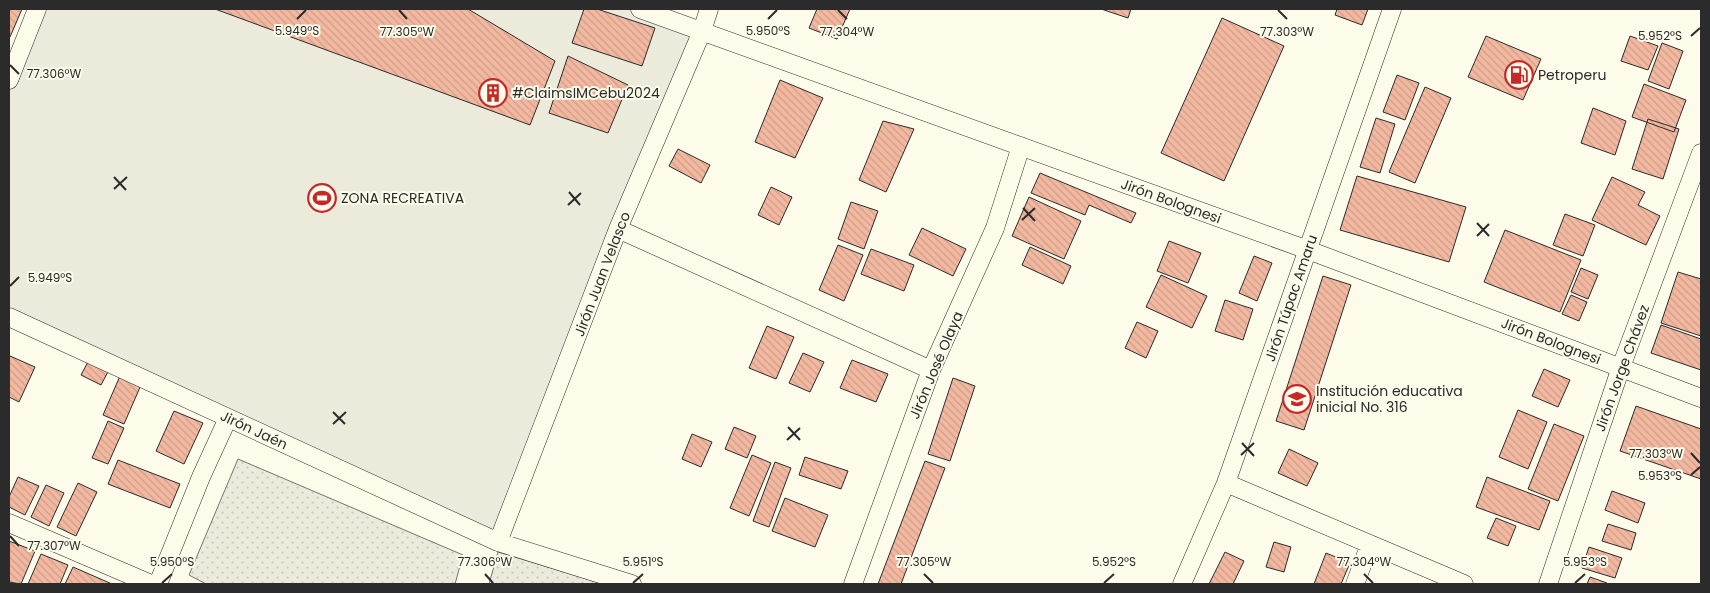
<svg xmlns="http://www.w3.org/2000/svg" width="1710" height="593" viewBox="0 0 1710 593" font-family="Poppins,sans-serif">
  <defs>
    <pattern id="grass-dots" width="8" height="8" patternUnits="userSpaceOnUse" patternTransform="scale(1.25)"><rect width="8" height="8" fill="#ecebdb"/><path d="M2 2h.1M6 6h.1" fill="none" stroke="#cbcabc" stroke-width="1.8" stroke-linecap="round"/></pattern>
    <pattern id="building-back-hatch" width="6" height="6" patternUnits="userSpaceOnUse" patternTransform="scale(1.25)"><rect width="6" height="6" fill="#f2b8a0"/><path d="M-1 5l2 2M0 0l6 6M5-1l2 2" fill="none" stroke="#d09e8a"/></pattern>
  </defs>
  <rect width="100%" height="100%" fill="#fdfbea"/>
  <path fill="url(#grass-dots)" stroke="#74746e" d="M238,459L463,555L455,584H206L189,575Z
    M498,552L604,584H489Z"/>
  <path fill="#ecebdb" stroke="#74746e" d="M37,9H642L702,31L498,542L9,317V80Z"/>
  <path fill="url(#building-back-hatch)" stroke="#2b2b2b" d="M9,9H22L10,37L9,36Z
    M215,9H468L555,61L530,125Z
    M584,9H597L655,28L642,66L572,43Z
    M817,9H850L837,39L809,28Z
    M1101,9H1131L1128,18Z
    M1337,9H1368L1362,25L1335,15Z
    M1222,18L1284,46L1224,181L1161,153Z
    M1486,36L1541,59L1523,100L1468,77Z
    M1630,36L1658,46L1648,70L1621,61Z
    M1662,43L1683,51L1669,89L1648,81Z
    M568,56L628,85L608,133L549,113Z
    M1397,75L1419,83L1405,120L1383,112Z
    M780,80L823,98L795,158L755,142Z
    M1644,84L1686,100L1674,132L1632,117Z
    M1425,87L1451,98L1415,183L1389,172Z
    M1593,108L1626,121L1615,155L1581,143Z
    M1376,118L1395,124L1380,173L1360,167Z
    M1648,119L1679,129L1663,179L1632,169Z
    M883,121L914,129L886,192L859,180Z
    M678,149L710,165L701,183L669,166Z
    M1040,173L1136,213L1131,223L1089,205L1085,215L1031,193Z
    M1357,176L1466,207L1449,262L1340,230Z
    M1612,177L1645,192L1638,205L1660,216L1646,245L1592,220Z
    M771,187L792,197L779,225L758,215Z
    M1029,197L1081,221L1064,259L1012,236Z
    M851,202L878,211L864,249L838,239Z
    M1565,214L1595,225L1583,256L1553,245Z
    M922,228L966,249L953,276L909,255Z
    M1505,230L1581,260L1560,312L1484,282Z
    M1169,241L1201,253L1188,283L1157,271Z
    M838,245L863,255L844,301L819,290Z
    M1030,247L1071,266L1063,284L1022,265Z
    M871,249L914,265L904,291L861,274Z
    M1254,256L1272,263L1257,301L1239,293Z
    M1581,268L1598,275L1588,299L1571,292Z
    M1678,272L1701,279V336L1661,323Z
    M1161,275L1207,296L1192,328L1146,307Z
    M1323,276L1351,285L1304,430L1276,421Z
    M1571,295L1587,302L1579,321L1562,314Z
    M1225,300L1253,309L1243,340L1215,331Z
    M1137,322L1158,331L1146,358L1125,348Z
    M1661,325L1701,339V370L1651,353Z
    M767,326L794,337L776,379L749,368Z
    M803,353L824,362L810,392L789,383Z
    M10,356L35,367L19,402L9,397V359Z
    M91,356L111,366L101,385L81,375Z
    M852,360L888,374L876,402L840,388Z
    M1544,369L1570,380L1558,407L1532,396Z
    M120,376L141,385L124,424L103,415Z
    M953,378L975,386L950,461L928,454Z
    M1636,406L1701,429V479L1620,451Z
    M1518,410L1547,422L1528,469L1499,457Z
    M174,411L203,423L184,464L156,451Z
    M108,421L124,428L108,464L92,458Z
    M1554,424L1584,436L1558,501L1528,489Z
    M734,427L756,436L747,458L725,449Z
    M692,434L712,442L701,467L682,459Z
    M1289,449L1318,463L1307,486L1278,473Z
    M752,455L771,463L749,516L730,508Z
    M805,457L848,471L841,489L799,475Z
    M118,460L180,484L170,508L108,484Z
    M925,461L945,468L901,584H878Z
    M775,462L791,468L769,527L753,521Z
    M18,477L39,486L25,515L9,507V497Z
    M1487,477L1550,501L1539,530L1476,507Z
    M78,483L97,492L76,536L57,527Z
    M46,485L64,493L49,526L31,517Z
    M1612,491L1645,503L1638,523L1605,510Z
    M785,498L828,515L815,547L772,531Z
    M1496,518L1516,526L1508,546L1487,538Z
    M1608,524L1636,533L1631,550L1602,541Z
    M9,541L35,551L21,584L9,582Z
    M1274,542L1291,547L1284,572L1266,567Z
    M1589,547L1622,558L1615,578L1582,568Z
    M1225,552L1244,561L1233,584H1209Z
    M1326,553L1350,563L1341,584H1314Z
    M41,554L68,565L60,584H28Z
    M73,567L112,584H65Z
    M1590,577L1607,583V584H1587Z"/>
  <g fill="none" stroke-linecap="round" stroke-linejoin="round">
    <defs>
      <path id="street" d="M640,9L1308,250L1701,398
        M9,80L37,9
        M618,229L931,370
        M9,317L498,542L632,584
        M1226,483L1464,584
        M9,523L151,584
        M498,542L618,229L702,31L709,9
        M158,584L201,477L228,418
        M853,584L931,370L995,228L1021,146
        M1182,584L1226,483L1392,9
        M1355,584L1370,544
        M1548,584L1621,367L1701,153"/>
    </defs>
    <use href="#street" stroke="#2b2b2b" stroke-width="19"/>
    <use href="#street" stroke="#fdfbea" stroke-width="18"/>
  </g>
  <path fill="none" stroke="#2b2b2b" stroke-width="2" d="M399,10L407,19M838,10L847,19M1278,10L1287,19M297,19L306,10M768,19L777,10M1691,36L1700,28M10,65L19,74M114,177L126,190M114,189L127,177M569,192L580,205M568,205L581,193M1023,208L1035,221M1022,220L1035,208M1477,223L1489,236M1477,236L1489,224M10,286L19,277M333,412L345,424M333,424L346,412M788,427L800,440M787,440L800,428M1242,443L1254,456M1691,453L1700,463M1241,455L1254,443M1691,475L1700,467M10,536L19,546M485,574L493,583M924,574L933,583M1364,574L1373,583M162,583L172,574M633,583L643,574M1104,583L1114,574M1575,583L1585,574"/>
  <defs>
    <symbol id="fuel-ring" viewBox="-11 -11 22 22"><circle r="9.5" fill="#fdfbea" stroke="#c62828" stroke-width="1.5"/><path d="M-5.5-6h7V0h2V4h1.3V-2.5L3-4.5l.8-.8L6-3V5H2.5V1h-1V6h-7ZM-4.2-4.7v3.2H.2V-4.7Z" fill="#c62828"/></symbol>
    <symbol id="building-ring" viewBox="-11 -11 22 22"><circle r="9.5" fill="#fdfbea" stroke="#c62828" stroke-width="1.5"/><path d="M-4-6H4V6H1V3H-1V6H-4ZM-2.5-4.3h1.7v1.8h-1.7ZM.8-4.3h1.7v1.8H.8ZM-2.5-1h1.7V.8h-1.7ZM.8-1h1.7V.8H.8Z" fill="#c62828"/></symbol>
    <symbol id="stadium-ring" viewBox="-11 -11 22 22"><circle r="9.5" fill="#fdfbea" stroke="#c62828" stroke-width="1.5"/><path d="M0-5a6.5 5 0 1 0 0 10a6.5 5 0 1 0 0-10ZM-3.5-1.8h7v3.6h-7Z" fill="#c62828"/></symbol>
    <symbol id="school-ring" viewBox="-11 -11 22 22"><circle r="9.5" fill="#fdfbea" stroke="#c62828" stroke-width="1.5"/><path d="M0-5L7-2L0 1L-7-2ZM-4 1L0 2.5L4 1V4Q0 6-4 4Z" fill="#c62828"/></symbol>
  </defs>
  <g fill-rule="evenodd">
    <use href="#fuel-ring" x="1503" y="59" width="32" height="32"/>
    <use href="#building-ring" x="477" y="77" width="32" height="32"/>
    <use href="#stadium-ring" x="306" y="182" width="32" height="32"/>
    <use href="#school-ring" x="1281" y="383" width="32" height="32"/>
  </g>
  <g text-anchor="middle" stroke-width="4" stroke-linejoin="round" paint-order="stroke">
    <g font-size="14" fill="#2b2b2b" stroke="#fdfbea" text-anchor="start">
      <text x="1538" y="80">Petroperu</text>
      <text x="512" y="98">#ClaimsIMCebu2024</text>
      <text x="341" y="203">ZONA RECREATIVA</text>
      <text x="1316" y="396">Institución educativa<tspan x="1316" dy="16">inicial No. 316</tspan></text>
    </g>
    <g font-size="14" fill="#2b2b2b" stroke="#fdfbea">
      <text transform="translate(1171 201) rotate(20)" y="5">Jirón Bolognesi</text>
      <text transform="translate(602 274) rotate(-69)" y="5">Jirón Juan Velasco</text>
      <text transform="translate(1291 298) rotate(-71)" y="5">Jirón Túpac Amaru</text>
      <text transform="translate(1551 341) rotate(21)" y="5">Jirón Bolognesi</text>
      <text transform="translate(936 365) rotate(-67)" y="5">Jirón José Olaya</text>
      <text transform="translate(1622 368) rotate(-70)" y="5">Jirón Jorge Chávez</text>
      <text transform="translate(254 430) rotate(25)" y="5">Jirón Jaén</text>
    </g>
  </g>
  <g font-size="12" text-anchor="middle" fill="#2b2b2b" stroke="#fdfbea" stroke-width="4" stroke-linejoin="round" paint-order="stroke">
    <text x="297" y="35">5.949°S</text>
    <text x="768" y="35">5.950°S</text>
    <text x="407" y="36">77.305°W</text>
    <text x="847" y="36">77.304°W</text>
    <text x="1287" y="36">77.303°W</text>
    <text x="1660" y="40">5.952°S</text>
    <text x="54" y="78">77.306°W</text>
    <text x="50" y="282">5.949°S</text>
    <text x="1656" y="458">77.303°W</text>
    <text x="1660" y="480">5.953°S</text>
    <text x="54" y="550">77.307°W</text>
    <text x="485" y="566">77.306°W</text>
    <text x="924" y="566">77.305°W</text>
    <text x="1364" y="566">77.304°W</text>
    <text x="172" y="566">5.950°S</text>
    <text x="643" y="566">5.951°S</text>
    <text x="1114" y="566">5.952°S</text>
    <text x="1585" y="566">5.953°S</text>
  </g>
  <rect width="1710" height="593" fill="none" stroke="#2b2b2b" stroke-width="20"/>
</svg>
